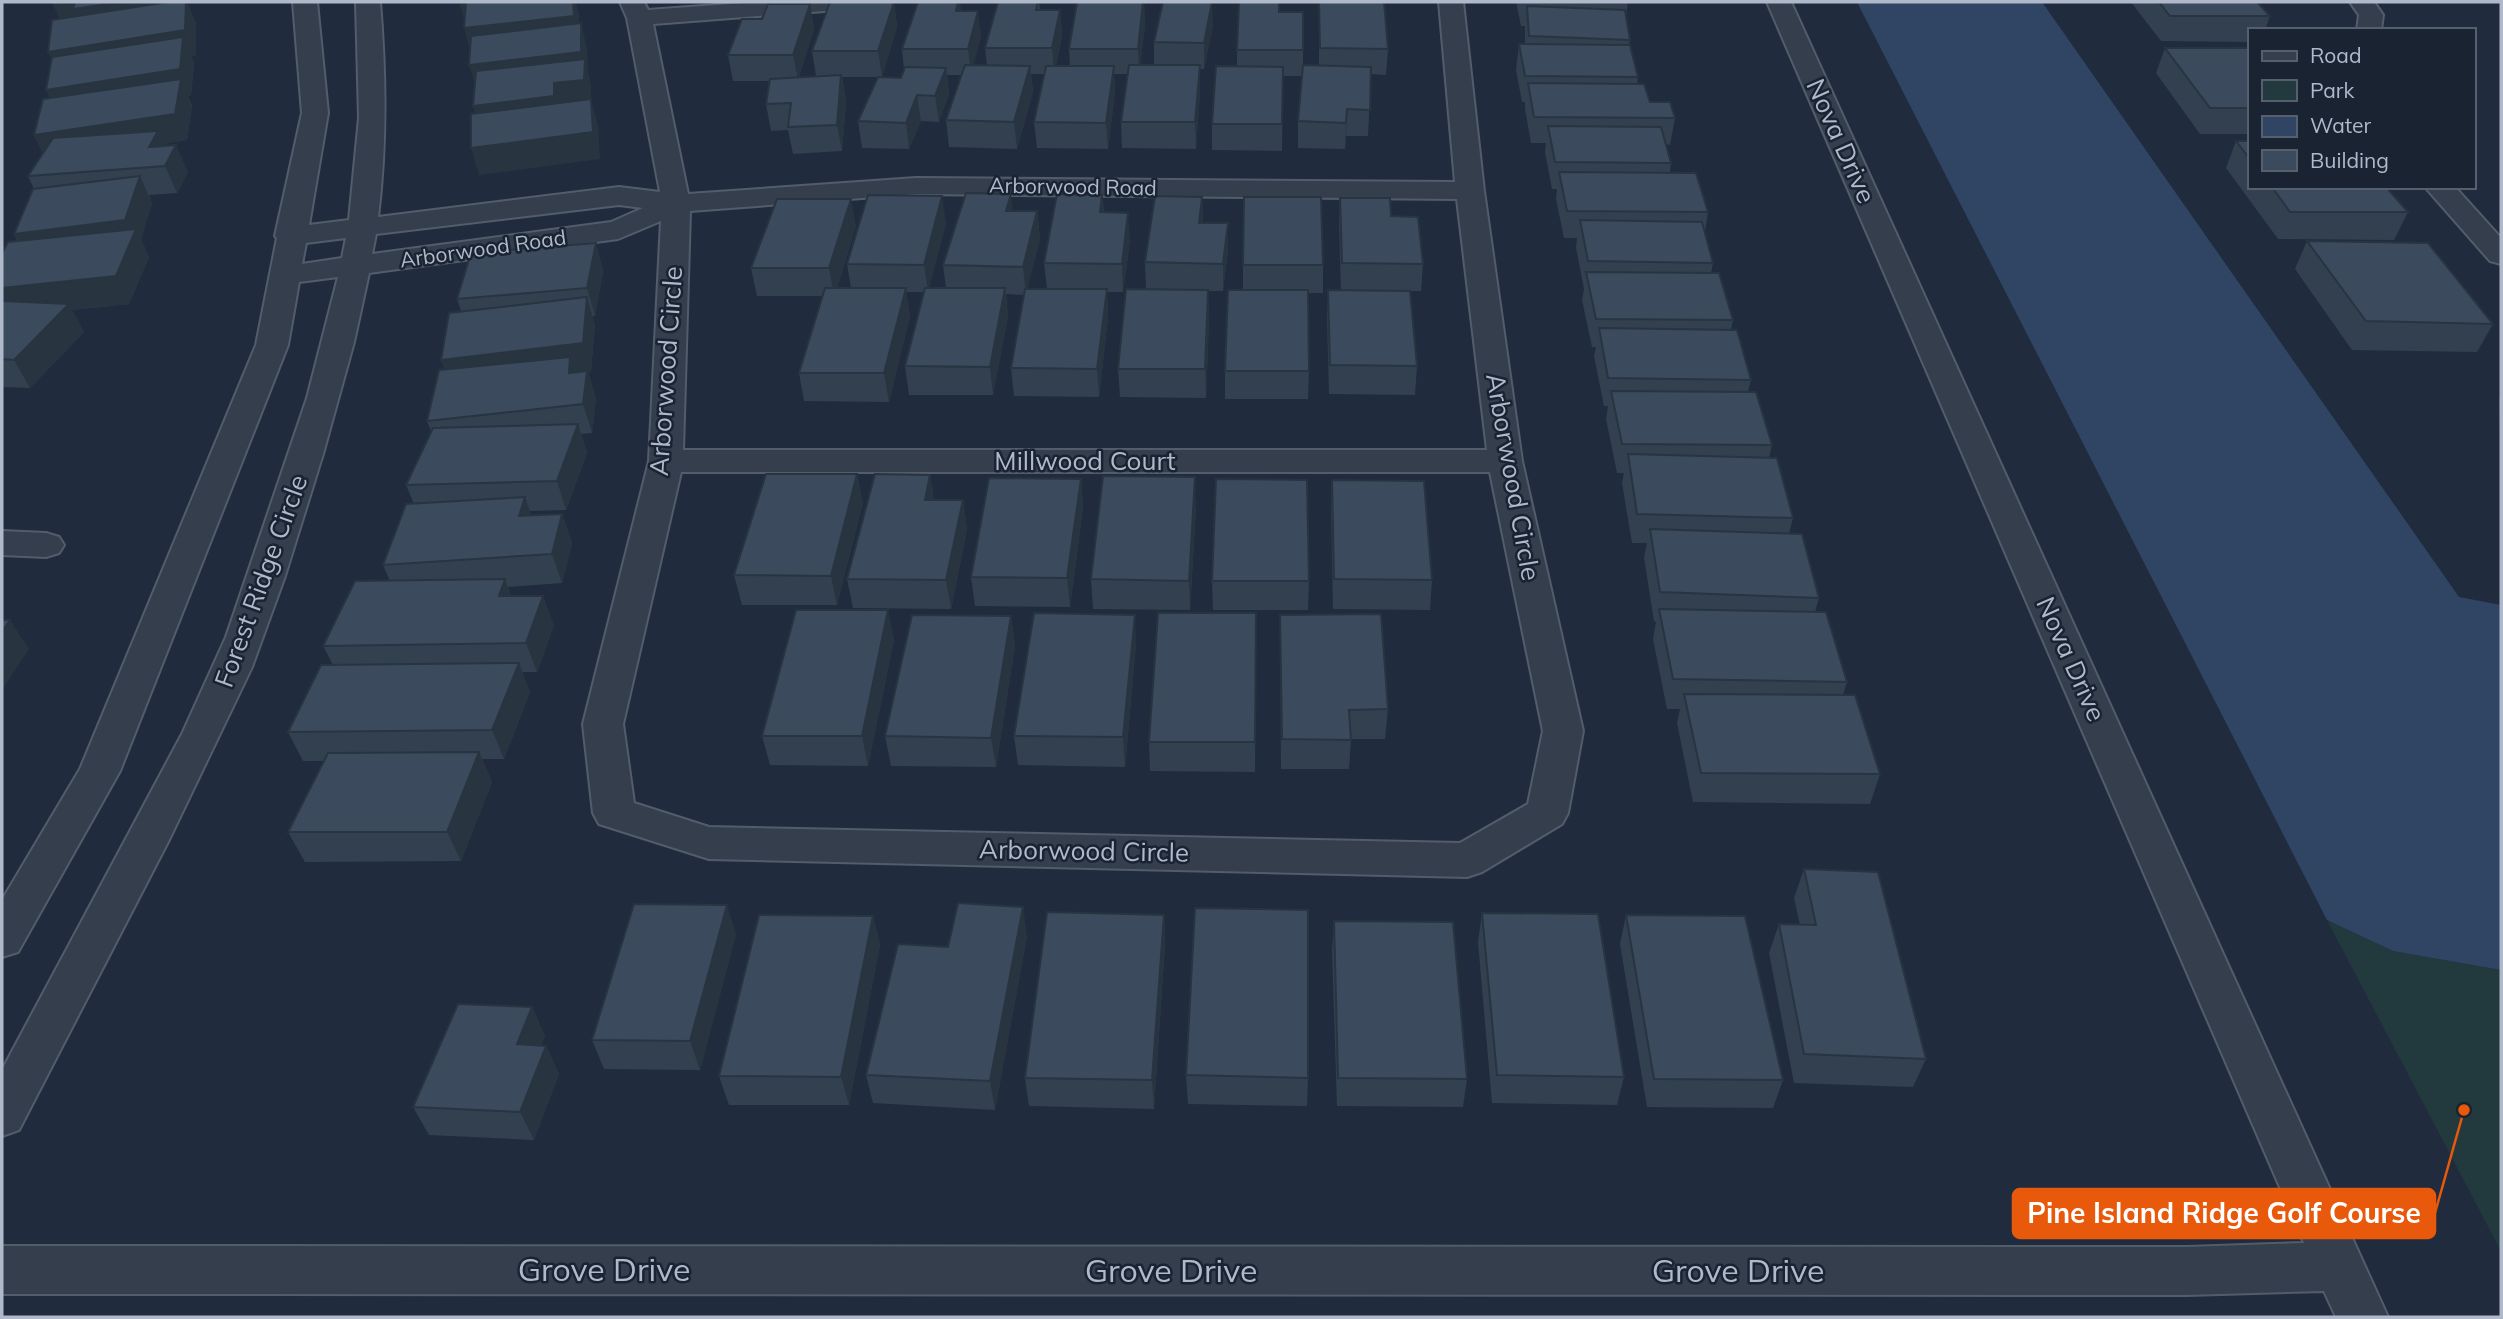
<svg xmlns="http://www.w3.org/2000/svg" width="2503" height="1319" viewBox="0 0 2503 1319" font-family="Mulish,sans-serif">
  <rect width="100%" height="100%" fill="#202c3d"/>
  <path fill="#223a3e" d="M2327,920L2393,951L2501,970V1251Z"/>
  <path fill="#304564" d="M1857,2H2042L2459,597L2501,605V970L2393,951L2327,920Z"/>
  <g fill="none" stroke-linecap="round" stroke-linejoin="round">
    <defs>
      <path id="minor" d="M293,2H317L328,113L309,225L349,220L359,118L356,2H380C386,74 387,144 378,217L619,187L660,192L627,18L620,2H644L648,10L757,2H863L860,7L851,9L653,24L688,194L916,178L1455,182L1439,2H1463L1484,191L1522,461L1583,731L1568,813L1562,824L1482,872L1467,877L709,859L599,824L593,813L583,724L649,461L661,221L618,239L369,273L354,342L323,454L285,576L252,667L170,838L19,1130L2,1136V1070L182,734L226,637L307,398L338,277L299,282L288,345L120,771L18,952L2,957V900L80,769L256,345L277,238L275,236L302,113ZM916,194L1457,199L1487,450H683L690,211ZM619,205L643,208L611,222L372,254L376,234ZM346,238L342,258L302,264L306,243ZM681,472H1490L1543,731L1528,804L1460,843L709,827L634,803L623,724Z
        M1767,2H1791L2388,1317H2336L2324,1291L2187,1295L2,1294V1246L2187,1247L2304,1243Z
        M2350,2H2374L2383,15L2381,30H2357L2359,15Z
        M2425,187H2455L2501,238V264L2490,261Z
        M2,531L46,533L59,537L64,545L59,553L46,557L2,555Z"/>
    </defs>
    <use href="#minor" stroke="#525c6b" stroke-width="4"/>
    <use href="#minor" fill="#343e4d" fill-rule="evenodd"/>
  </g>
  <path fill="#334050" d="M53,2H187L196,24V55L191,56L194,63L191,95L188,96L192,105L187,140L164,144L188,172L177,193L149,195L152,203L141,239L149,257L129,304L72,310L84,332L30,388L2,387V253L17,241L14,234L34,189L28,176L43,153L34,135L50,98L52,59L48,52L60,19L53,4Z
    M894,2L897,27L882,77L901,78L904,69L902,49L961,11L981,36L973,65L987,66L985,48L998,2H1039L1040,10H1060L1062,36L1056,66H1070L1069,49L1144,2L1145,25L1140,65H1154V42L1213,25L1204,69H1200V91L1196,149L1122,148L1121,122L1127,74H1114L1115,92L1108,149L1037,148L1034,122L1045,74H1031L1033,92L1017,149L949,147L946,120L962,75H947L949,94L939,122L921,121L909,149L862,148L858,121L878,77H842L846,101L842,151L793,154L788,130L771,131L766,104L770,81H733L728,55L762,19L810,4L814,29L799,77L816,76L812,51Z
    M1319,2L1388,49L1386,75L1371,74L1368,136H1346L1345,149L1298,148V121L1302,76H1283L1282,151L1212,150V124L1237,67V50L1279,12H1303V72L1319,65Z
    M1516,2H1628L1626,15L1630,40L1629,45L1638,77L1637,84L1650,102L1675,118L1670,145L1666,144L1671,163L1670,172L1708,212L1705,232L1713,263L1711,273L1733,320L1731,330L1751,380L1748,392L1772,445L1769,458L1793,518L1789,534L1819,598L1815,612L1847,682L1843,695L1880,774L1870,804L1693,802L1677,723L1680,709H1667L1653,639L1656,622L1654,621L1644,558L1647,543H1632L1622,483L1624,473H1617L1606,419L1608,406H1604L1594,356L1596,347H1592L1582,300L1584,289L1576,248L1577,238H1564L1556,199L1557,189H1552L1545,152L1546,143H1531L1525,109V102H1522L1516,70L1519,44H1525V26H1521Z
    M2131,2H2257L2270,16L2265,30H2249V42L2161,41Z
    M2165,48H2249V134H2200L2156,73Z
    M2236,141H2249V187H2386L2408,212L2394,240L2278,239L2226,168Z
    M1102,195L1104,212L1130,240L1123,292H1107L1108,317L1099,397L1014,396L1011,368L1024,295L1006,294L1008,316L993,395H909L905,366L924,292H906L910,316L889,402L804,401L799,373L823,296H757L751,268L856,226L837,288H851L847,264L946,223L929,288H946L943,265L1013,211H1037L1040,239L1027,289H1047L1044,263Z
    M1202,197L1203,223H1228V251L1223,291H1208L1209,318L1206,398L1120,397L1118,369L1146,289L1145,262Z
    M1340,198L1391,216L1423,264L1421,291H1410L1417,366L1415,395L1329,394L1327,318L1328,290H1341L1339,225Z
    M2307,241L2493,324L2477,352L2352,350L2295,269Z
    M596,243L603,271L595,316H592L595,325L591,371L588,372L596,399L592,433L581,434L587,453L566,510L530,511L531,516L562,514L572,543L562,583L508,587L511,596L554,625L537,672H522L530,692L504,759H482L492,782L461,861L305,862L288,832L324,761H303L288,732L333,665L323,646L390,581L383,565L414,504L406,485L431,431L427,421L444,369L461,311L457,299Z
    M1243,265H1323V293H1308L1309,371L1308,399H1225V371L1243,290Z
    M2501,396V473L2499,399Z
    M857,474L863,503L837,605H742L734,575Z
    M930,475L934,500H963L967,529L951,609L853,608L847,579Z
    M1081,479L1083,508L1070,607L975,606L971,577Z
    M1332,480L1432,580L1430,610L1333,609L1331,509Z
    M1196,506L1190,610L1093,609L1091,579Z
    M1212,581H1309L1308,610H1213Z
    M1256,613L1255,772L1150,771L1149,742Z
    M1280,615L1388,709L1385,739H1351L1349,769H1281Z
    M1011,616L1015,646L996,767L891,766L885,736Z
    M894,640L868,766L770,765L762,736Z
    M1136,644L1125,767L1018,765L1014,736Z
    M1804,869L1926,1059L1913,1087L1794,1083L1769,953L1779,924L1800,925L1794,898Z
    M1482,913L1624,1077L1617,1105L1492,1103L1478,942Z
    M1164,915L1165,944L1154,1109L1029,1106L1025,1078Z
    M1626,915L1783,1080L1773,1108L1647,1107L1620,944Z
    M873,916L880,945L849,1105H729L719,1076Z
    M1334,921L1467,1079L1463,1107L1337,1106L1332,950Z
    M736,934L700,1070L604,1069L592,1040Z
    M1027,936L995,1110L873,1103L866,1075L948,947Z
    M532,1007L545,1036L541,1045L546,1046L559,1074L534,1140L429,1135L413,1107Z
    M1186,1075L1308,1078L1307,1106L1188,1104Z"/>
  <path fill="#293441" d="M68,2H173L64,29L53,4Z
    M187,2L196,24V55L191,56L194,63L191,95L188,96L192,105L187,140L164,144L170,157L176,145L188,172L177,193L165,166L48,162L34,135L59,116L46,90L61,77L48,52Z
    M459,2H570L465,21Z
    M573,2H576L579,14L580,41L471,54L464,28Z
    M894,2L897,27L882,77L878,51Z
    M958,2H960L963,22L956,11Z
    M1144,2L1145,25L1139,75L1138,49Z
    M1212,2L1213,25L1204,69V43Z
    M810,4L814,29L798,80L793,55Z
    M1060,10L1062,36L1054,74L1052,48Z
    M978,11L981,36L971,75L968,49Z
    M581,23L587,49L588,71L591,85V101L598,125L600,159L479,175L471,148L481,132L473,106L477,91L469,65Z
    M1200,65V91L1196,149L1195,122Z
    M1030,66L1033,92L1017,149L1014,122Z
    M1114,66L1115,92L1108,149L1106,123Z
    M946,68L949,94L939,122L935,96Z
    M841,75L846,101L842,151L837,125Z
    M917,95L921,121L909,149L906,123Z
    M1347,109L1346,136L1345,149L1346,123Z
    M140,176L152,203L141,239L149,257L129,304L72,310L84,332L30,388L14,360L2,317V288L28,262L14,234Z
    M1011,194L1014,222L1006,211Z
    M1102,195L1104,222L1100,212Z
    M942,196L946,223L928,292L924,265Z
    M1202,197L1203,225L1199,223Z
    M851,199L856,226L834,296L829,268Z
    M1037,211L1040,239L1026,295L1023,267Z
    M1128,213L1130,240L1123,292L1122,264Z
    M1228,223V251L1223,291V264Z
    M596,243L603,271L595,316L587,288Z
    M906,288L910,316L889,402L884,373Z
    M1005,288L1008,316L993,395L990,367Z
    M1107,289L1108,317L1099,397L1097,369Z
    M1208,290L1209,318L1206,398L1205,369Z
    M587,297L595,325L591,371L588,372L596,399L592,433L583,404L451,388L441,360Z
    M578,424L587,453L566,510L557,481Z
    M857,474L863,503L837,605L831,576Z
    M930,475L935,504L925,500Z
    M1195,477L1196,506L1190,610L1189,581Z
    M1081,479L1083,508L1070,607L1067,578Z
    M525,497L535,526L519,516Z
    M963,500L967,529L951,609L946,580Z
    M562,514L572,543L562,583L552,554Z
    M505,579L516,609L499,596Z
    M543,596L554,625L537,672L526,643Z
    M888,610L894,640L868,766L862,736Z
    M1135,615L1136,644L1125,767L1123,737Z
    M1011,616L1015,646L996,767L991,738Z
    M10,620L29,649L2,690V631Z
    M519,663L530,692L504,759L492,730Z
    M479,752L492,782L461,861L447,832Z
    M727,905L736,934L700,1070L690,1041Z
    M1023,907L1027,936L995,1110L990,1081Z
    M1164,915L1165,944L1154,1109L1152,1080Z
    M873,916L880,945L849,1105L841,1077Z
    M532,1007L545,1036L530,1072L517,1044Z
    M546,1046L559,1074L534,1140L520,1112Z"/>
  <path fill="#3b4a5d" stroke="#293441" stroke-width="2" d="M75,2H122L73,9Z
    M168,2H186L185,30L48,52L52,20Z
    M466,2H573L574,16L464,28Z
    M830,2H894L878,51H812Z
    M918,2H958L956,11H978L968,49H902Z
    M998,2H1038L1036,10H1060L1052,48H985Z
    M1077,2H1143L1138,49H1069Z
    M1163,2H1212L1204,43L1154,42Z
    M1239,2H1279V12H1303V50H1237Z
    M1319,2H1384L1388,49L1320,48Z
    M2159,2H2257L2270,16H2170Z
    M768,4H810L793,55H728L742,19H762Z
    M1527,6L1625,10L1630,40L1529,36Z
    M581,23V52L469,65L471,36Z
    M183,37L180,69L46,90L52,57Z
    M1519,44L1630,45L1638,77L1525,76Z
    M2165,48H2249V108H2210Z
    M585,59L584,80L554,83V96L473,106L476,71Z
    M965,65L1030,66L1014,122L946,120Z
    M1129,65H1200L1195,122H1121Z
    M1303,65L1371,67L1370,110L1347,109L1346,123L1298,121Z
    M1046,66H1114L1106,123L1034,122Z
    M1216,66L1283,67L1282,124H1212Z
    M905,67L946,68L935,96L917,95L906,123L858,121L878,77L901,78Z
    M841,75L837,125L788,127L791,103L766,104L770,79Z
    M181,79L175,114L34,135L43,99Z
    M1528,83L1644,84L1650,102H1670L1675,118L1534,117Z
    M591,99L593,132L471,148V114Z
    M1548,126L1661,127L1671,163L1555,162Z
    M158,131L149,147L176,145L165,166L28,176L53,138Z
    M2236,141H2249V158Z
    M1559,172L1696,173L1708,212L1567,211Z
    M140,176L125,220L14,234L33,189Z
    M2272,187H2386L2408,212H2290Z
    M966,193L1011,194L1006,211H1037L1023,267L943,265Z
    M1057,194L1102,195L1100,212L1128,213L1122,264L1044,263Z
    M868,195L942,196L924,265L847,264Z
    M1155,196L1202,197L1199,223H1228L1223,264L1145,262Z
    M1244,197H1321L1323,265H1243Z
    M1340,198H1390L1391,216L1418,217L1423,264L1342,263Z
    M777,199H851L829,268H751Z
    M1580,220L1702,222L1713,263L1588,261Z
    M136,229L116,276L2,288V253L8,242Z
    M2307,241L2428,243L2493,324L2366,321Z
    M596,243L587,288L457,299L471,253Z
    M1586,272L1719,273L1733,320L1596,319Z
    M825,288H906L884,373H799Z
    M925,288H1005L990,367L905,366Z
    M1025,289H1107L1097,369L1011,368Z
    M1126,289L1208,290L1205,369H1118Z
    M1228,290H1308L1309,371H1225Z
    M1328,290L1410,291L1417,366L1330,365Z
    M587,297L583,343L441,360L449,313Z
    M2,301L69,304L14,360L2,359Z
    M1599,328L1737,330L1751,380L1608,378Z
    M570,357L569,373L587,371L583,404L427,421L439,370Z
    M1611,391L1756,392L1772,445L1622,444Z
    M578,424L557,481L406,485L433,428Z
    M1628,454L1777,458L1793,518L1637,514Z
    M766,474H857L831,576L734,575Z
    M875,474L930,475L925,500H963L946,580L847,579Z
    M1103,476L1195,477L1189,581L1091,579Z
    M989,478L1081,479L1067,578L971,577Z
    M1216,479L1307,480L1309,581H1212Z
    M1332,480L1424,481L1432,580L1334,579Z
    M525,497L519,516L562,514L552,554L383,565L406,504Z
    M1650,529L1802,534L1819,598L1660,592Z
    M505,579L499,596H543L526,643L323,646L355,581Z
    M1659,609L1826,612L1847,682L1673,679Z
    M796,610H888L862,736H762Z
    M1034,613L1135,615L1123,737L1014,736Z
    M1158,613H1256L1255,742H1149Z
    M1381,614L1388,709L1349,710L1351,740L1282,739L1280,615Z
    M912,615L1011,616L991,738L885,736Z
    M2,620H10L2,631Z
    M519,663L492,730L288,732L321,665Z
    M1684,694L1855,695L1880,774L1701,773Z
    M479,752L447,832H288L328,753Z
    M1804,869L1878,872L1926,1059L1804,1054L1779,924L1816,925Z
    M958,903L1023,907L990,1081L866,1075L898,944L948,947Z
    M634,904L727,905L690,1041L592,1040Z
    M1195,908L1308,910V1078L1186,1075Z
    M1047,912L1164,915L1152,1080L1025,1078Z
    M1482,913L1598,914L1624,1077L1497,1075Z
    M759,915L873,916L841,1077L719,1076Z
    M1626,915L1745,916L1783,1080L1654,1079Z
    M1334,921L1453,922L1467,1079L1338,1078Z
    M458,1004L532,1007L517,1044L546,1046L520,1112L413,1107Z"/>
  <g text-anchor="middle" stroke-width="5" stroke-linejoin="round" paint-order="stroke">
    <g font-size="21" fill="#afb9c9" stroke="#192332">
      <text transform="translate(1073 187) rotate(1)" y="7">Arborwood Road</text>
      <text transform="translate(483 249) rotate(-8)" y="7">Arborwood Road</text>
    </g>
    <g font-size="26" fill="#afb9c9" stroke="#192332">
      <text transform="translate(1841 141) rotate(66)" y="9">Nova Drive</text>
      <text transform="translate(666 371) rotate(-86)" y="9">Arborwood Circle</text>
      <text x="1085" y="470">Millwood Court</text>
      <text transform="translate(1513 477) rotate(80)" y="9">Arborwood Circle</text>
      <text transform="translate(261 581) rotate(-70)" y="9">Forest Ridge Circle</text>
      <text transform="translate(2071 659) rotate(66)" y="9">Nova Drive</text>
      <text transform="translate(1084 851) rotate(1)" y="9">Arborwood Circle</text>
    </g>
    <g font-size="32" fill="#afb9c9" stroke="#192332">
      <text x="604" y="1281">Grove Drive</text>
      <text x="1171" y="1282">Grove Drive</text>
      <text x="1738" y="1282">Grove Drive</text>
    </g>
  </g>
  <path fill="none" stroke="#e8590c" stroke-width="2.5" d="M2464 1110L2435 1213"/>
  <circle fill="#e8590c" stroke="#192332" stroke-width="2.5" cx="2464" cy="1110" r="7"/>
  <rect fill="#e8590c" stroke="#e8590c" stroke-width="2.5" x="2013" y="1189" width="422" height="49" rx="7"/>
  <g font-size="28" text-anchor="middle" font-weight="bold" fill="#fff">
    <text x="2224" y="1223">Pine Island Ridge Golf Course</text>
  </g>
  <rect width="2503" height="1319" fill="none" stroke="#afb9c9" stroke-width="7"/>
  <rect x="2248" y="28" width="228" height="161" fill="#192332" stroke="#555f6e" stroke-width="2"/>
  <rect x="2262" y="51" width="35" height="10" fill="#343e4d" stroke="#555f6e" stroke-width="2"/>
  <text x="2310" y="63" font-size="21" fill="#afb9c9">Road</text>
  <rect x="2262" y="80" width="35" height="21" fill="#223a3e" stroke="#555f6e" stroke-width="2"/>
  <text x="2310" y="98" font-size="21" fill="#afb9c9">Park</text>
  <rect x="2262" y="116" width="35" height="21" fill="#304564" stroke="#555f6e" stroke-width="2"/>
  <text x="2310" y="133" font-size="21" fill="#afb9c9">Water</text>
  <rect x="2262" y="150" width="35" height="21" fill="#3b4a5d" stroke="#555f6e" stroke-width="2"/>
  <text x="2310" y="168" font-size="21" fill="#afb9c9">Building</text>
</svg>
